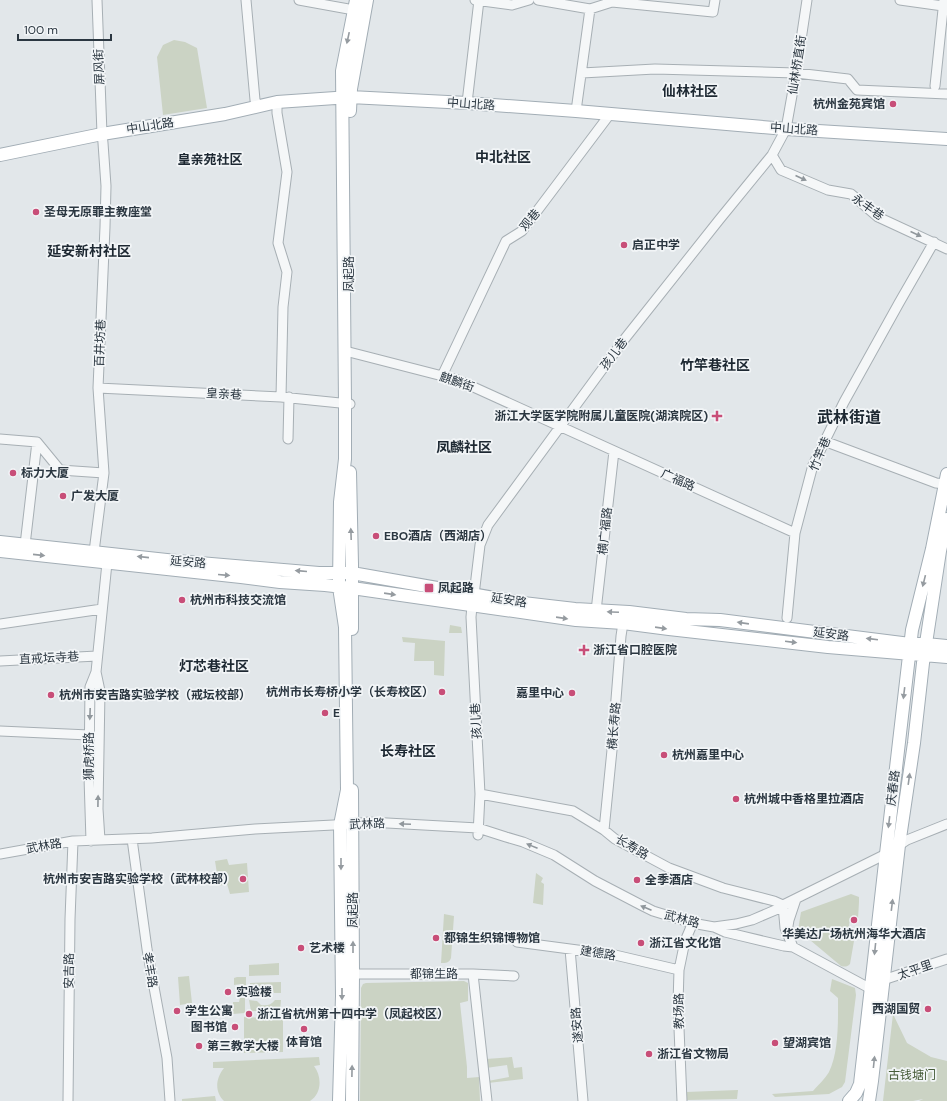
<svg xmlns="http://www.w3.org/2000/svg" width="947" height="1101" viewBox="0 0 947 1101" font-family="'DM Sans','Noto Sans SC',sans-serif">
  <rect width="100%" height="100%" fill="#e2e7ea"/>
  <path fill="#cbd3c4" d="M174,40L185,42L197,48L207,108L163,115L157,57L163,45Z
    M450,625L461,627L462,633H449Z
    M402,637L445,641L444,676L434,675V661H414L415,643L403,642Z
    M227,859L229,865L247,863L249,892L230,894L227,884L219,886L215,861Z
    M536,873L543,878L541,882L544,884L543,905L533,903Z
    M851,894L859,897V902L858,919H850L847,939L854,941L850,964C847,967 845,967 841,966L798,930L801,912Z
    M444,914L454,916L451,958C449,963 446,963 441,963Z
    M279,963V975L249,976V965Z
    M189,976L192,1003L180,1005L178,977Z
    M237,977H246V990H241V984L234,985V978Z
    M832,979L855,988L856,995L845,1082L842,1087L829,1094L775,1097L772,1094L813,1091C818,1085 825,1079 829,1072C839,1052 838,1020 838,998L830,991Z
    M464,981L468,983V1001L460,1003L467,1067V1078L479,1077L480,1101H360L361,988L363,984L366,983Z
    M281,982V993H274L272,988H262L257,993H250V983Z
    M240,998H245V1013L233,1014V1002H239Z
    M249,1000L257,1001L261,1005C267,1006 271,1005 275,1000H281L280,1011H251Z
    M893,1014L907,1043L931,1057L947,1061V1101H919L923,1099L913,1101H883Z
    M244,1017L283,1019V1052L244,1053Z
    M319,1057L320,1065L314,1066C322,1076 322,1094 310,1101H224C214,1091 216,1078 224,1068H213V1062Z
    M512,1057L514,1068L522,1067L523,1079L488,1083V1081L509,1077L507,1065L486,1068V1059Z
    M738,1090L737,1099L686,1100V1092Z
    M215,1096L216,1101H182V1099Z"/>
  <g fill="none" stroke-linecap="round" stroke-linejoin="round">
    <defs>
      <path id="minor" d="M246,0L255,100L258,106
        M299,0L354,10
        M475,0L512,5L529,0
        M538,0L590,9L612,2
        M612,0V2L713,12L715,0
        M900,0L943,6
        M582,73L655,69L796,73L848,79L857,90L947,94
        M935,86L944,0
        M277,102V113L287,172L278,243L287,272L283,307L281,397
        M467,103L479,0
        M576,111L590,9
        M772,155L781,170L828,190L851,194L878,217L947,249
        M349,352L458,380L795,533
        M442,376L506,241L522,231L610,114
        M98,388L281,397L350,404
        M0,439L37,442L60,470L104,473
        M288,439L289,397
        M824,441L936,483L945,484
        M25,545L37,442
        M94,552L104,473L98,388L105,227L106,186L103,143L102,134L97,0
        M474,595L480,545L488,525L623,341L719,220L772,155L786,129L796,73L807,0
        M472,606L471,617L480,794L478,835
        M596,611L614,451
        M787,618L795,533L813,465L844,402L899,303L934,242
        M0,624L102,609
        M0,661L97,656
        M96,672L107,563
        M0,731L89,735
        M480,794L573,811L604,830L615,839L669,868L723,888L774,901L783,905
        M604,830L612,750L621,636L623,623
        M132,839L147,949L167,1058L170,1101
        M91,841L89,777L90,687L96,672L100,691L98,809L100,840
        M0,854L73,841L152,838L255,829L353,824L369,822L478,828L506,837L523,842L554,855L595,881L643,906L653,911L692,923L714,927L736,924L752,920L780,908L783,905L886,854L907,840L947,824
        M783,905L785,928L793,947
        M788,926L789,920L796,899
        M714,927L725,932L784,946L793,947L871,989
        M517,942L615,955L679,970
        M570,949L583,1101
        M353,974H473L514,976
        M473,974L487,1101
        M883,980L947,959
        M68,1101L70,919L73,841
        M682,1101L678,1004L679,970L685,941L691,927L692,923"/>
      <path id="major" d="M350,111L351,89L367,0
        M0,155L102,134L225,114L277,102L350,97L467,103L576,111L786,129L947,139
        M350,472L352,564V629
        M0,542L176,561L319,573H352L523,603L575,609L629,612L686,619L720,620L910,644H926L947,646
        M0,551L241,577L280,582L325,585L352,588L576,620L623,623L669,629L828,647L947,657
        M339,1101L342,996L340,825L347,790L345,627L339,587L340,502L345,459V404L342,71L356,0
        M352,1101L353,974L352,790
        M849,1101L856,1093L860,1084L886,854L912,630L932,549L947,474
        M869,1101L872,1081L899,845L914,743L923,663L940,551L947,519"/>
    </defs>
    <use href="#minor" stroke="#a7afb4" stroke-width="11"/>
    <use href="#major" stroke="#a2adb5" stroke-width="14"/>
    <use href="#minor" stroke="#f5f7f8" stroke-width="9"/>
    <use href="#major" stroke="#fff" stroke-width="12"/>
  </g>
  <defs><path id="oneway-solid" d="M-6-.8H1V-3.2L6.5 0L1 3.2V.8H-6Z"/></defs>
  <g fill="#959ba0">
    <use href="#oneway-solid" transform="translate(348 38) rotate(102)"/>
    <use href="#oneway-solid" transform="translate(351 534) rotate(-92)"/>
    <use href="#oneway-solid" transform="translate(39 555) rotate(6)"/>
    <use href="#oneway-solid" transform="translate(143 557) rotate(-174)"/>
    <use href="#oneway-solid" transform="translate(301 571) rotate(-175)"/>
    <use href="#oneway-solid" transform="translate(224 575) rotate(5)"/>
    <use href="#oneway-solid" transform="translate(924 581) rotate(104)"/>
    <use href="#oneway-solid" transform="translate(390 594) rotate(8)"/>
    <use href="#oneway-solid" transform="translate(613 612) rotate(-177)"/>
    <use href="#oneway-solid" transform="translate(562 618) rotate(8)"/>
    <use href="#oneway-solid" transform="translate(743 623) rotate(-172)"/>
    <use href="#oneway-solid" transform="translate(661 628) rotate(8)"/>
    <use href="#oneway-solid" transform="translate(872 639) rotate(-173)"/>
    <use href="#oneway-solid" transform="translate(791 642) rotate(7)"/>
    <use href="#oneway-solid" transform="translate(904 693) rotate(97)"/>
    <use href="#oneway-solid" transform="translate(909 779) rotate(-82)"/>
    <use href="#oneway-solid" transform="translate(889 822) rotate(97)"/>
    <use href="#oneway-solid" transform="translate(341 864) rotate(90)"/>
    <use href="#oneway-solid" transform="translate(892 905) rotate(-83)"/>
    <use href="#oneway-solid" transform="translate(353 947) rotate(-90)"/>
    <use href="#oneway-solid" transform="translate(875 949) rotate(96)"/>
    <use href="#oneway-solid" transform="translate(342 994) rotate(90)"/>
    <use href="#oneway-solid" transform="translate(874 1062) rotate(-84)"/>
    <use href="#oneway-solid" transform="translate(352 1071) rotate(-89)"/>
  </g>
  <g fill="#90979c">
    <use href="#oneway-solid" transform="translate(801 178) rotate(24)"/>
    <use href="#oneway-solid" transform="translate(916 234) rotate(24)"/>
    <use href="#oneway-solid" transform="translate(90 714) rotate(92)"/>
    <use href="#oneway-solid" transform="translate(98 801) rotate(-89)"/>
    <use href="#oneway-solid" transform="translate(405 824) rotate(-177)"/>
    <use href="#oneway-solid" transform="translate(532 846) rotate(-158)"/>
    <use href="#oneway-solid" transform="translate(646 908) rotate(-157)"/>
  </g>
  <g fill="#c84e78" stroke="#f2f5f7" stroke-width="1.5">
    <circle cx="893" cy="104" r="4"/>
    <circle cx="36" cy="212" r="4"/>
    <circle cx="624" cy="245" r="4"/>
    <path d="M715 410h4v4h4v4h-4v4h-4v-4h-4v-4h4z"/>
    <circle cx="13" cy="473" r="4"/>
    <circle cx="63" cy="496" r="4"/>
    <circle cx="376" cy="536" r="4"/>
    <rect x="424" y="583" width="10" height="10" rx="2"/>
    <circle cx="182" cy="600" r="4"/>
    <path d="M582 644h4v4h4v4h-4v4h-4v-4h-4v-4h4z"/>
    <circle cx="442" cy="692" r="4"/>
    <circle cx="572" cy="693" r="4"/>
    <circle cx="51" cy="695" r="4"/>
    <circle cx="325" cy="713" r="4"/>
    <circle cx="664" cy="755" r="4"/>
    <circle cx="736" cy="799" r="4"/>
    <circle cx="243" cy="879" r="4"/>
    <circle cx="637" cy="880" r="4"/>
    <circle cx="854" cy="920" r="4"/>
    <circle cx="436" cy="938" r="4"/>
    <circle cx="641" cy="943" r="4"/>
    <circle cx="301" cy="948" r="4"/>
    <circle cx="228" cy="992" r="4"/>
    <circle cx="928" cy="1009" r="4"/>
    <circle cx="177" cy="1011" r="4"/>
    <circle cx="249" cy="1014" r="4"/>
    <circle cx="235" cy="1027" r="4"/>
    <circle cx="304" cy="1029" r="4"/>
    <circle cx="775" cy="1043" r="4"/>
    <circle cx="199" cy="1046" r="4"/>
    <circle cx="649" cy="1054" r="4"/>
  </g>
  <g text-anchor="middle" stroke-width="3.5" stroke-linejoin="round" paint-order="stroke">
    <g font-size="12" fill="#2b3741" stroke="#f2f5f7">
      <text transform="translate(797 65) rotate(-81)" y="4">仙林桥直街</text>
      <text transform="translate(99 67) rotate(-92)" y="4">屏风街</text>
      <text transform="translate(471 104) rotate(4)" y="4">中山北路</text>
      <text transform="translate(150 126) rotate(-9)" y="4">中山北路</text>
      <text transform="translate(794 129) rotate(4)" y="4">中山北路</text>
      <text transform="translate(868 207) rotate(35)" y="4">永丰巷</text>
      <text transform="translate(530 220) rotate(-50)" y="4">观巷</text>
      <text transform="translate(349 274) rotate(-90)" y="4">凤起路</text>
      <text transform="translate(100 343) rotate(-88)" y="4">百井坊巷</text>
      <text transform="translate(614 354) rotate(-53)" y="4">孩儿巷</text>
      <text transform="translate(457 382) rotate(19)" y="4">麒麟街</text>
      <text transform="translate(224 394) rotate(3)" y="4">皇亲巷</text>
      <text transform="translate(820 454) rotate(-67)" y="4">竹竿巷</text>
      <text transform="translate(678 480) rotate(24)" y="4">广福路</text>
      <text transform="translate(605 531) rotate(-84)" y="4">横广福路</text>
      <text transform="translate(188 562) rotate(5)" y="4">延安路</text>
      <text transform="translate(509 600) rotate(9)" y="4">延安路</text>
      <text transform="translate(831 634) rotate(7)" y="4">延安路</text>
      <text transform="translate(49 658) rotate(-3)" y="4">直戒坛寺巷</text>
      <text transform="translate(476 721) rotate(-93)" y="4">孩儿巷</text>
      <text transform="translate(614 726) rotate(-85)" y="4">横长寿路</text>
      <text transform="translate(89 756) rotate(-90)" y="4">狮虎桥路</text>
      <text transform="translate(893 788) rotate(-83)" y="4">庆春路</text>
      <text transform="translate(367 824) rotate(-2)" y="4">武林路</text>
      <text transform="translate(44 846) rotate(-10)" y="4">武林路</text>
      <text transform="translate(632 847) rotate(30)" y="4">长寿路</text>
      <text transform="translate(353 910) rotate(-90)" y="4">凤起路</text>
      <text transform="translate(682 919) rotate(15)" y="4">武林路</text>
      <text transform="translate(598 953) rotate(9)" y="4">建德路</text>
      <text transform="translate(150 970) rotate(80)" y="4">孝丰路</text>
      <text transform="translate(915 970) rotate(-19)" y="4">太平里</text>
      <text transform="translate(69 971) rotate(-89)" y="4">安吉路</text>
      <text x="434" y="978">都锦生路</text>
      <text transform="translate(679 1011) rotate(-91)" y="4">教场路</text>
      <text transform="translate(577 1025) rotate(-95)" y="4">遂安路</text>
    </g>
    <g font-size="12" font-weight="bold" fill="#2b3741" stroke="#f2f5f7" text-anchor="start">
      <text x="885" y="108" text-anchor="end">杭州金苑宾馆</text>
      <text x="44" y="216">圣母无原罪主教座堂</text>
      <text x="632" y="249">启正中学</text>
      <text x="708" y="420" text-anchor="end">浙江大学医学院附属儿童医院(湖滨院区)</text>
      <text x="21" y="477">标力大厦</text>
      <text x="71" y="500">广发大厦</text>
      <text x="384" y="540">EBO酒店（西湖店）</text>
      <text x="438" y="592">凤起路</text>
      <text x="190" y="604">杭州市科技交流馆</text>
      <text x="593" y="654">浙江省口腔医院</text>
      <text x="434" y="696" text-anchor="end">杭州市长寿桥小学（长寿校区）</text>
      <text x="564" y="697" text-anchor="end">嘉里中心</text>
      <text x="59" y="699">杭州市安吉路实验学校（戒坛校部）</text>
      <text x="333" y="717">E</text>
      <text x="672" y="759">杭州嘉里中心</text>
      <text x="744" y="803">杭州城中香格里拉酒店</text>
      <text x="235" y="883" text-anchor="end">杭州市安吉路实验学校（武林校部）</text>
      <text x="645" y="884">全季酒店</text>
      <text x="854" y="938" text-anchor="middle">华美达广场杭州海华大酒店</text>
      <text x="444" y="942">都锦生织锦博物馆</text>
      <text x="649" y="947">浙江省文化馆</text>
      <text x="309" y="952">艺术楼</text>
      <text x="236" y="996">实验楼</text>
      <text x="920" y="1013" text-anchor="end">西湖国贸</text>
      <text x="185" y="1015">学生公寓</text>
      <text x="257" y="1018">浙江省杭州第十四中学（凤起校区）</text>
      <text x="227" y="1031" text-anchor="end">图书馆</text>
      <text x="304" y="1046" text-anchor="middle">体育馆</text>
      <text x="783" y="1047">望湖宾馆</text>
      <text x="207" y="1050">第三教学大楼</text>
      <text x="657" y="1058">浙江省文物局</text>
    </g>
    <g font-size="12" fill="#465c39" stroke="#f2f5f7">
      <text x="912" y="1079">古钱塘门</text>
    </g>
    <g font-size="13" font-weight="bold" fill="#1d2832" stroke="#f2f5f7">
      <text x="210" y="164">皇亲苑社区</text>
    </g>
    <g font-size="14" font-weight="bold" fill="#1d2832" stroke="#f2f5f7">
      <text x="690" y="96">仙林社区</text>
      <text x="503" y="162">中北社区</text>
      <text x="89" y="256">延安新村社区</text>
      <text x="715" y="370">竹竿巷社区</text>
      <text x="464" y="452">凤麟社区</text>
      <text x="214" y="671">灯芯巷社区</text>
      <text x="408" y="756">长寿社区</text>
    </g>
    <g font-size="16" font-weight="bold" fill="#1d2832" stroke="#f2f5f7">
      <text x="849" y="423">武林街道</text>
    </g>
  </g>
  <path d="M18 34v6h93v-6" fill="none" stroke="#2b3741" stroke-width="2"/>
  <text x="24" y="34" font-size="12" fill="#2b3741" stroke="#f2f5f7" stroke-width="3" paint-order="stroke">100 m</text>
</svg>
